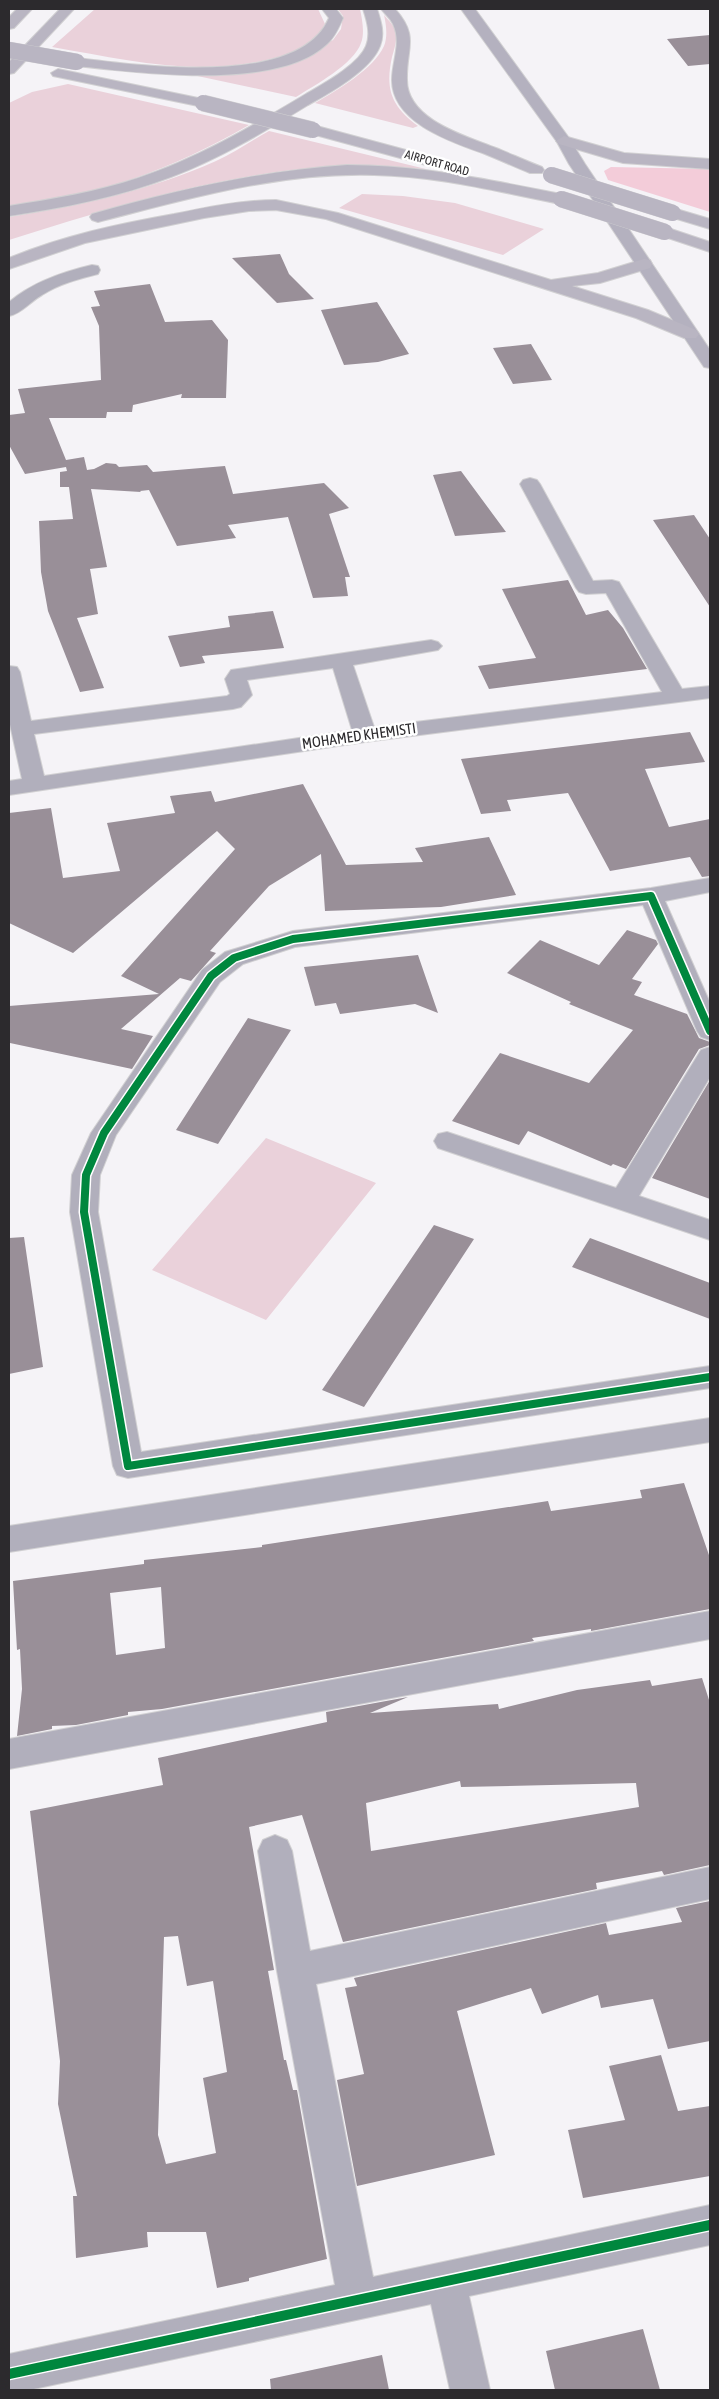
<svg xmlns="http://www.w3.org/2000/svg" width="719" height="2399" viewBox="0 0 719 2399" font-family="'Asap Condensed',sans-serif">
  <rect width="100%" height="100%" fill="#f5f3f7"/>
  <path fill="#ead1da" d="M95,9H318L325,24C322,28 320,36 316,40C305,49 287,55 274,58C198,78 128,60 52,47Z
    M338,9H360C362,19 365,33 361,43C354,64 315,85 296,97L188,74L295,62L333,40L341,29L343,16Z
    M384,15C389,21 395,26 396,34C397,41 394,50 392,57C385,89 391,106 418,126L413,128L315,103C336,91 374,69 384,46C388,36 386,24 384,15Z
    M68,84L249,125C171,170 98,196 9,206V103L32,92Z
    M269,131L426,169C375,166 321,165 270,173C181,186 94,213 9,240V217C80,205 149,191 216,161C234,153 251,141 269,131Z
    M362,194L403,196L455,203L544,229L503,255L339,208Z
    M266,1138L376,1183L266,1320L152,1270Z"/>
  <path fill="#f3ccd9" d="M611,167L710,169V212L608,180L604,171Z"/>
  <path fill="#998f98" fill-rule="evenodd" d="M710,35V64L688,66L667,39Z
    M280,254L289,274L314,299L277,303L232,258Z
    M150,284L165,322L212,320L228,340L226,398H181L182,394L133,405L132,412H107L106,418H49L66,460L84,457L87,470L94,469L106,463L116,464L119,467L147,465L153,472L225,466L233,494L324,483L349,508L329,514L350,577H345L348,596L313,598L288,517L228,525L236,538L177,546L149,490L140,491L141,492L91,489L107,567L90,569L98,614L77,618L104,688L80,692L48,611L41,572L39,521L73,519L69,487H60V472L67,471L66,467L25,474L9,445V415L25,413L18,389L101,380L99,326L91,307L100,306L94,291Z
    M377,302L409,354L378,362L344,365L321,310Z
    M531,344L552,380L513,384L493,348Z
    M461,471L506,532L455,536L433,475Z
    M694,515L710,539V607L653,520Z
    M568,580L586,615L608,610L623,628L647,669L489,689L478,666L536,658L502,589Z
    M273,611L284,648L202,656L205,663L180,667L168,636L230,627L228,616Z
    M690,732L705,762L645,769L669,827L710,819V876L702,877L690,857L610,871L568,793L507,800L511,811L481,814L461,759Z
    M303,784L346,865L423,862L415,848L489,837L516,895L441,907L325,911L321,854L269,886L210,951L216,953L191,981L180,978L121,1029L153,1036L132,1069L10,1043L9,1006L159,994L121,976L235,849L217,831L73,953L9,923V813L51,808L63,878L120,871L107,823L175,813L170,796L211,791L215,802Z
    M627,930L656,940L658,944L632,979L642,982L634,995L687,1014L699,1038L710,1042V1045L699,1049L626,1169L613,1164L611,1166L528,1131L519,1145L452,1121L500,1053L589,1083L633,1030L569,1004L571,1002L507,973L540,940L599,965Z
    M418,955L438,1013L415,1004L340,1014L336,1003L315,1006L304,967Z
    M248,1018L291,1030L218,1144L176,1130Z
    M710,1080V1199L652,1178Z
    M434,1225L474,1239L364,1407L322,1390Z
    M24,1237L43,1367L9,1374V1238Z
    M590,1238L710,1283V1319L572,1267Z
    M684,1483L710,1558V1609L591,1631V1629L532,1638L534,1641L162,1709L128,1712V1715L76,1725L52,1726V1729L17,1736L22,1689L20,1649L17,1650L13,1581L144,1564V1560L262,1547V1545L548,1501L551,1511L642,1498L640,1490ZM161,1587L165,1648L116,1655L110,1593Z
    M702,1678L710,1703V1865L664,1875L662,1871L596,1883L597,1889L343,1942L302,1815L249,1827L274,1970L268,1971L284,2060H286L293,2090H297L327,2259L249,2278V2281L217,2288L206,2232H147L148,2247L76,2258L73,2196H77L58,2104L60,2061L30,1811L163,1785L158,1758L327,1722L326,1712L408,1697L370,1713L498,1704L499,1709L577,1690L650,1680L652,1686ZM460,1781L461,1787L636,1783L639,1807L371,1851L366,1803ZM178,1936L187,1986L213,1981L227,2072L203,2078L216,2153L166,2164L158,2135L164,1937Z
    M710,1901V2041L668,2049L653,1999L601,2008L598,1995L542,2014L531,1988L457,2011L495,2155L357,2186L337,2080L364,2074L345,1988L357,1986L354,1978L606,1923L609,1935L682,1922L676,1908Z
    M661,2055L678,2111L710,2106V2176L583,2198L568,2130L625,2120L609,2066Z
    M643,2329L660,2390H555L546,2351Z
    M382,2355L389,2390H271L270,2379Z"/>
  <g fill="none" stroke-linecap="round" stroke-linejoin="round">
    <defs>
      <path id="minor" d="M92,265L98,266L100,270L98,274C79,279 59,284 42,295C31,301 21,314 9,316V302C33,282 62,272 92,265Z
        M530,478L537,480L540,484L593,581L612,580L619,582L682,689L710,686V698L365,742L9,795V781L22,779L9,720V666L17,667L20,672L31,721L227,696L230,694L225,679L231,670L431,640L438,642L442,646L438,650L353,665L374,727L662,692L606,593L586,594L579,592L576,588L520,484L523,480ZM333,668L352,730L44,776L34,734L233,709L241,707L252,695L247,680Z
        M710,878V892L665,901L710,1003V1040L701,1037L697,1031L643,905L295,947L243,964L220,982L116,1135L100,1175L98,1212L141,1452L710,1366V1388L128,1478L117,1475L113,1466L70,1212L72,1175L91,1133L202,970L225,952L293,931L651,888Z
        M710,1047V1077L639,1196L710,1220V1240L438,1148L434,1141L438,1134L447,1132L616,1188L701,1050Z
        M710,1418V1442L9,1552V1526Z
        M710,1611V1639L9,1769V1739Z
        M275,1835L287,1840L292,1851L310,1951L710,1867V1899L316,1984L373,2277L710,2205V2245L469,2296L490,2390H450L431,2304L29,2390H9V2354L335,2285L277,1971L258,1851L263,1840Z"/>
      <path id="major" d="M461,9H475L569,138L585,164L710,350V368L704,367L569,164L557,142Z"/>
      <path id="highway" d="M17,9H32L14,28L9,29V17Z
        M60,9H74L14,73L9,74V62Z
        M322,9H336L343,18C339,27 335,37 327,44C278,91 140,73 77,66L70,62L77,58C138,65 299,89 329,18Z
        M363,9H377C381,21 385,34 380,46C371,70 330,93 308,105C264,132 219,159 171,177C119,197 63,208 9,216V206C52,199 96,192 138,178C196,159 249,128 301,97C319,86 358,66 366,46C371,34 367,21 363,9Z
        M381,9H395C420,37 406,48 407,80C407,120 466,136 496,148C511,154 526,161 542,167L544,170L542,173H530C515,167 500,160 485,154C452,142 392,123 392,80C392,61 402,43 393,24C390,18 385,14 381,9Z
        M58,69L203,99L210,103L203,107L53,76L51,73Z
        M313,125L443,160L445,163L437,168L308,133L305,130L308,127Z
        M564,136L624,153L710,159V169L623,163L559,144L556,141Z
        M347,165C420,165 490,180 561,194L567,196L569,199L567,202L561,204C499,192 437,176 374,175C279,172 188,199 98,222L92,220L90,217L92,214C176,190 260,171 347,165Z
        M276,200L338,213L551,280L598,273L644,259L650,260L652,264L650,268L600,283L572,286L648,310L696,330L699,334L696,338H684L636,318L326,219L276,210L249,211L204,218L85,243L9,269V258C62,236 118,224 174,214C208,207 242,200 276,200Z
        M673,208L710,219V229L667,216L665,213L667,210Z
        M665,227L710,242V252L659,235L657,232L659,229Z"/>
    </defs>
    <use href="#minor" stroke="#d1d0d2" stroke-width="2"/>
    <use href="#major" stroke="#d1d0d2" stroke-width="2"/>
    <use href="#highway" stroke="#d1d0d2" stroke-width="2"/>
    <use href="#minor" fill="#b1afbc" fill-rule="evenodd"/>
    <use href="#major" fill="#b4b1bf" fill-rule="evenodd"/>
    <use href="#highway" fill="#b9b5c2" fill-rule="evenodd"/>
    <defs>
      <path id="highway-bridge" d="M9,50L77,62
        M203,103L313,130
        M551,175L673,213
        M561,199L665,232"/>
    </defs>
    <use href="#highway-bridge" stroke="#d1d0d2" stroke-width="17" stroke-linecap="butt"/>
    <use href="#highway-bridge" stroke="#b9b5c2" stroke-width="16"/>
    <defs>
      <path id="cycleway-far1" d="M710,1031L651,896L293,939L234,958L211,976L104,1133L86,1175L84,1212L128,1466L710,1377"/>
      <path id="cycleway" d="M9,2374L710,2225"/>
    </defs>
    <use href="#cycleway-far1" stroke="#fff" stroke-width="11"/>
    <use href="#cycleway" stroke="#fff" stroke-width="13"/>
    <use href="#cycleway-far1" stroke="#00873e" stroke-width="8"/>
    <use href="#cycleway" stroke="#00873e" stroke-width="10"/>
  </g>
  <g text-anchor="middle" stroke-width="5" stroke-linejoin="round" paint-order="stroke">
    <g font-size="12" fill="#2c2a2d" stroke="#fff">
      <text transform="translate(437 163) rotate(16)" y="4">AIRPORT ROAD</text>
    </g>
    <g font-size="15" fill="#2c2a2d" stroke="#fff">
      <text transform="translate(359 736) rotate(-8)" y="5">MOHAMED KHEMISTI</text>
    </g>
  </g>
  <rect width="719" height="2399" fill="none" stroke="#2c2a2d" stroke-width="20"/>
</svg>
